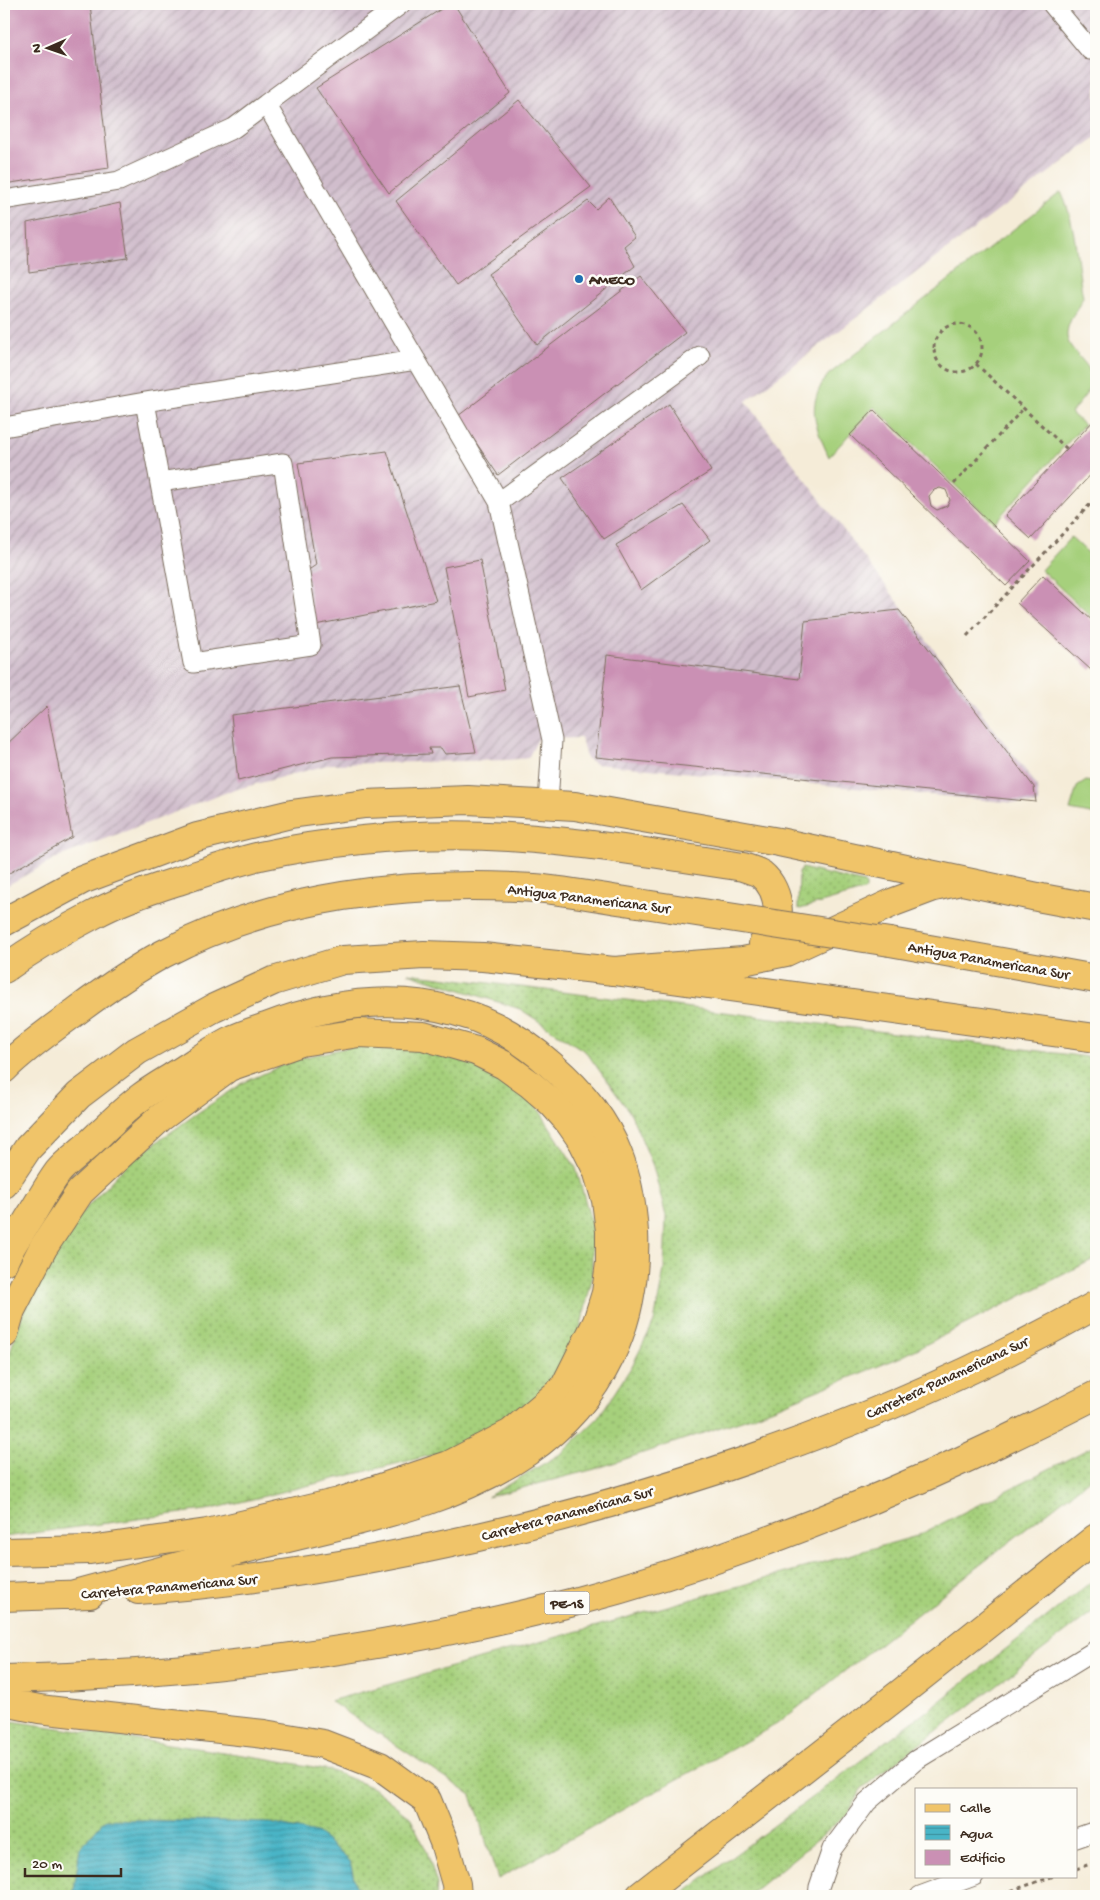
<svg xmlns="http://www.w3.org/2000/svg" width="1100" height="1900" viewBox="0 0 1100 1900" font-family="'Gochi Hand',sans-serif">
  <defs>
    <pattern id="industrial-furrows" width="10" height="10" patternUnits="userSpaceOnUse" patternTransform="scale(1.25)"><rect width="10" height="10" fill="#d0bdcc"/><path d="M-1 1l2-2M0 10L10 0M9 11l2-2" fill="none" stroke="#aa9aa5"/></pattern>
    <pattern id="grass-dots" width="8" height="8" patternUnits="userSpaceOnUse" patternTransform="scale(1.25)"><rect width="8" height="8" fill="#a6d07c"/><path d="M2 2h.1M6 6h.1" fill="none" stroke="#88a965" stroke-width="1.8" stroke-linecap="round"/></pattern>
    <pattern id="water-rules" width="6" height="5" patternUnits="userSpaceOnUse" patternTransform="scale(1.25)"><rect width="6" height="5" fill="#49b5c7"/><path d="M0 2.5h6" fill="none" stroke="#3e93a1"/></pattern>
  </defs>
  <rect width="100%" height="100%" fill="#fdfcf7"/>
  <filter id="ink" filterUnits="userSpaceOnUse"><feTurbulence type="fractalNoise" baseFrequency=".02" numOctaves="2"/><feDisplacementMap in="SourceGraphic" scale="10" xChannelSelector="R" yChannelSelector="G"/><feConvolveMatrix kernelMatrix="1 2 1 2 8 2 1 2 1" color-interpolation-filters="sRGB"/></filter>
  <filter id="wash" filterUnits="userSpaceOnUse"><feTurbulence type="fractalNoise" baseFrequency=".0096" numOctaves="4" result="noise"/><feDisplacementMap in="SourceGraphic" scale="20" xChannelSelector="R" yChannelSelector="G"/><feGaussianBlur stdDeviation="1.12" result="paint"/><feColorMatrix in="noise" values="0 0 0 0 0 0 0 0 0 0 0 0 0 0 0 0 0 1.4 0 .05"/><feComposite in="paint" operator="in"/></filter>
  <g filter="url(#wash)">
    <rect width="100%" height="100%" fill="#f5ecd8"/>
    <path fill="url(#industrial-furrows)" d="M4,4H1096V137L746,401L1038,787V805L596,764L586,758L581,738L538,739L528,758L507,760L331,764L230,791L61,856L4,887Z"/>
    <path fill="url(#grass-dots)" stroke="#707d4d" d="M802,868L864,883L866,885V890L800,909L798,908L799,873Z
      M408,973L1096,1058V1258L901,1357L751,1417L595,1469L487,1497L562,1453L598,1418L632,1366L654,1322L664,1270L666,1216L653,1166L631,1114L586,1052L520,1009Z
      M359,1045L429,1048L475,1066L534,1102L576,1168L592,1225V1279L578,1338L551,1386L509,1423L465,1447L212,1509L4,1537V1370L27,1301L75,1220L129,1162L199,1112L243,1083L296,1059Z
      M1096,1445V1474L777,1724L498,1879L471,1795L330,1701L917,1536Z
      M1096,1578V1609L861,1789L848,1814L748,1896H680L931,1708Z
      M4,1720L264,1758L330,1770L373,1788L410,1817L427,1852L437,1884L436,1896H4Z"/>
    <path fill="#a6d07c" stroke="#707d4d" d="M1061,192C1077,225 1076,262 1083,297C1078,309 1068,320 1067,333C1065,353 1100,365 1090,387C1086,396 1077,405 1071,413L1084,425L994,523L874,407L829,457C815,426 805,405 828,375Z
      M1071,537L1096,560V621L1041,570Z
      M1086,781L1091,782L1096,787V815L1070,810L1077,787Z"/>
    <path fill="url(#water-rules)" stroke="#427072" d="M105,1819L270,1823L317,1833L350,1861L358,1896H73L80,1848Z"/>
    <g id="blocks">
      <path fill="#ca90b4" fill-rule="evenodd" d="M4,4H90L109,168L4,184Z
        M449,4H454L510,93L389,193L316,88Z
        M519,100L591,187L456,285L396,201Z
        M609,197L635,237L624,246L635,266L537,345L488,274L588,201L596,209Z
        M120,203L128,258L29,272L27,223Z
        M641,276L685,332L498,475L458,416Z
        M669,404L711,471L604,539L562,478Z
        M874,410L1030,561L1006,586L850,435ZM940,488L946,490L950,500L947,506L937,510L931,506L929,496L934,490Z
        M1096,418V469L1031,539L1005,515Z
        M387,451L436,601L315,625L307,571L316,565L298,463Z
        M683,505L710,540L641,590L616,545Z
        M480,560L505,690L469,697L444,567Z
        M1043,575L1096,624V664L1091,670L1017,603Z
        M899,610L1034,787L1036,802L596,757L607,655L799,679L805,621Z
        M460,686L476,752L445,754L441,748H429L431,754L332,757L238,781L231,715Z
        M47,706L72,837L4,876V747Z"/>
    </g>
  </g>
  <g filter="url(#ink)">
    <use href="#blocks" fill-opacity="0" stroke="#7c6e5f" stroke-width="1"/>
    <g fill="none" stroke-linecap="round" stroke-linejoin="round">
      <defs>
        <path id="lane" d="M401,4L266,104L499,502
          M1052,4L1090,50L1096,49
          M4,200L119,181L234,128L266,104
          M145,402L193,663L311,645L283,463L160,482
          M4,427L145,402L416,360
          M548,804L552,740L499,502L700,356
          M1076,1838L1096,1831
          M818,1896L819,1887L832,1849L867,1802L916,1760L1096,1650
          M920,1896L974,1876"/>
        <path id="primary" d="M4,922L82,880L197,837L291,814L365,804L468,800L575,806L779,842L1042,898L1096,908
          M890,942L1096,979
          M4,969C32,949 62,931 93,915C118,901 147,891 175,882C203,873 231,863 260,856C341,839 426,832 509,837C587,842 665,855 743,867C748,869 756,871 761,874C782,891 784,927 763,944
          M4,1069C23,1049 55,1027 78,1010C105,990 133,970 163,954C274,895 409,880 534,888C568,891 604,898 638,903
          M4,1184L28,1148L79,1095L137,1051L214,1008L273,981L343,960L424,955L483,957L614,971L743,961L786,952L894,902L934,887L956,882
          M4,1334L11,1310L43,1248L80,1192L160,1118L229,1067L301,1042L359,1033L423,1036L476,1051L504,1065L530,1084L552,1103L569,1122L583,1142L597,1170L606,1200L610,1231V1263L606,1293L597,1322L564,1388L511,1433L449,1465L339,1502L207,1533L90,1550L4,1552"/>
        <path id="highway" d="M614,971L1096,1038
          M4,1261C10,1246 20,1233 28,1220C38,1204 47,1187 58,1172C66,1162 78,1154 88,1145C105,1129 122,1111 141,1097C152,1089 164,1082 175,1075C193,1064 210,1051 229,1041C241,1035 254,1031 266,1027C326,1004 392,994 454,1011C490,1020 524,1041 551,1065C579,1089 605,1120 618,1154C628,1179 632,1205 634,1232C638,1323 602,1400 527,1452C451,1504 359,1520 272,1542C205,1559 138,1577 71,1595
          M138,1590C264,1581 389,1559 512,1529C715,1479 913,1408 1096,1305
          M4,1597L90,1594
          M4,1679C194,1675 386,1650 570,1603C753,1555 929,1481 1096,1395
          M4,1702L39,1709L82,1714L264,1734L323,1744L380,1766L427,1800L444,1842L456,1884L457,1896
          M640,1896L902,1692L1096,1538"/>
      </defs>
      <use href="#lane" stroke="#7c6e5f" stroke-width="21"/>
      <use href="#primary" stroke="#7c6e5f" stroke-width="30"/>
      <use href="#highway" stroke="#7c6e5f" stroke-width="30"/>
      <path stroke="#7c6e5f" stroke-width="3" stroke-dasharray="4 4" stroke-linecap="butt" d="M934 348a24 24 0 1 1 48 0a24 24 0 1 1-48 0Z
        M976,364L1067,449
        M1092,474L1096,477
        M954,484L1023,409
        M967,636L1096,498
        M1076,1869L1096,1862
        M996,1896L1054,1876"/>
      <use href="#lane" stroke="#fff" stroke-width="19"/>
      <use href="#primary" stroke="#f0c469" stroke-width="28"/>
      <use href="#highway" stroke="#f0c469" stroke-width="28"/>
      <defs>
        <path id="primary-bridge" d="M638,903L890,942"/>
      </defs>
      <use href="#primary-bridge" stroke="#7c6e5f" stroke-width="30" stroke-linecap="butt"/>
      <use href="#primary-bridge" stroke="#f0c469" stroke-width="28"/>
    </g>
  </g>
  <circle fill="#1f6fb2" stroke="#fdfcf7" stroke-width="2" cx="579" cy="279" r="5"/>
  <g text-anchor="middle" stroke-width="5" stroke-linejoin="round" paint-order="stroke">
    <rect fill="#fdfcf7" stroke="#75695f" stroke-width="1" x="544.5" y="1591.5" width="45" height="23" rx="4"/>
    <g font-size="14" font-weight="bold" fill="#3b2a1e">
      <text x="567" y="1608">PE-1S</text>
    </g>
    <g font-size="15" font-weight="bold" fill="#3b2a1e" stroke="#fdfcf7" text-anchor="start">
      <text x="589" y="284">AMECO</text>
    </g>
    <g font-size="15" fill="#3b2a1e" stroke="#fdfcf7">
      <text transform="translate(589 898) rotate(7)" y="5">Antigua Panamericana Sur</text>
      <text transform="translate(989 960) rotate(10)" y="5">Antigua Panamericana Sur</text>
      <text transform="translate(947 1377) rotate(-25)" y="5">Carretera Panamericana Sur</text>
      <text transform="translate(567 1513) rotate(-15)" y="5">Carretera Panamericana Sur</text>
      <text transform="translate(169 1586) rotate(-5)" y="5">Carretera Panamericana Sur</text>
    </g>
  </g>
  <rect width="1100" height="1900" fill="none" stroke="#fdfcf7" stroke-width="20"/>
  <rect x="915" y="1788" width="162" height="90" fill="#fdfcf7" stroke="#afa8a0"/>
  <rect x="925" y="1804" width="25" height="8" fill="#f0c469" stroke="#afa8a0"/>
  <text x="960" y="1812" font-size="15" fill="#3b2a1e">Calle</text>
  <rect x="925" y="1825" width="25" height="15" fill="url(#water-rules)" stroke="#afa8a0"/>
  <text x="960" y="1838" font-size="15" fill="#3b2a1e">Agua</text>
  <rect x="925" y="1850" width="25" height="15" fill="#ca90b4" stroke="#afa8a0"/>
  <text x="960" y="1862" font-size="15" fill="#3b2a1e">Edificio</text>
  <g transform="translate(48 48) rotate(268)" stroke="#fdfcf7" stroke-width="4" paint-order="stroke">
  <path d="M0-4L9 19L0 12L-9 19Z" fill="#3b2a1e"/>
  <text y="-8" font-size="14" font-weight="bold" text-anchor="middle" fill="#3b2a1e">N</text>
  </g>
  <path d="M25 1868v8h96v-8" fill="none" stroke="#3b2a1e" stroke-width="2.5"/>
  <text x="32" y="1868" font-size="15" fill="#3b2a1e" stroke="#fdfcf7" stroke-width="4" paint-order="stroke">20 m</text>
</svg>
